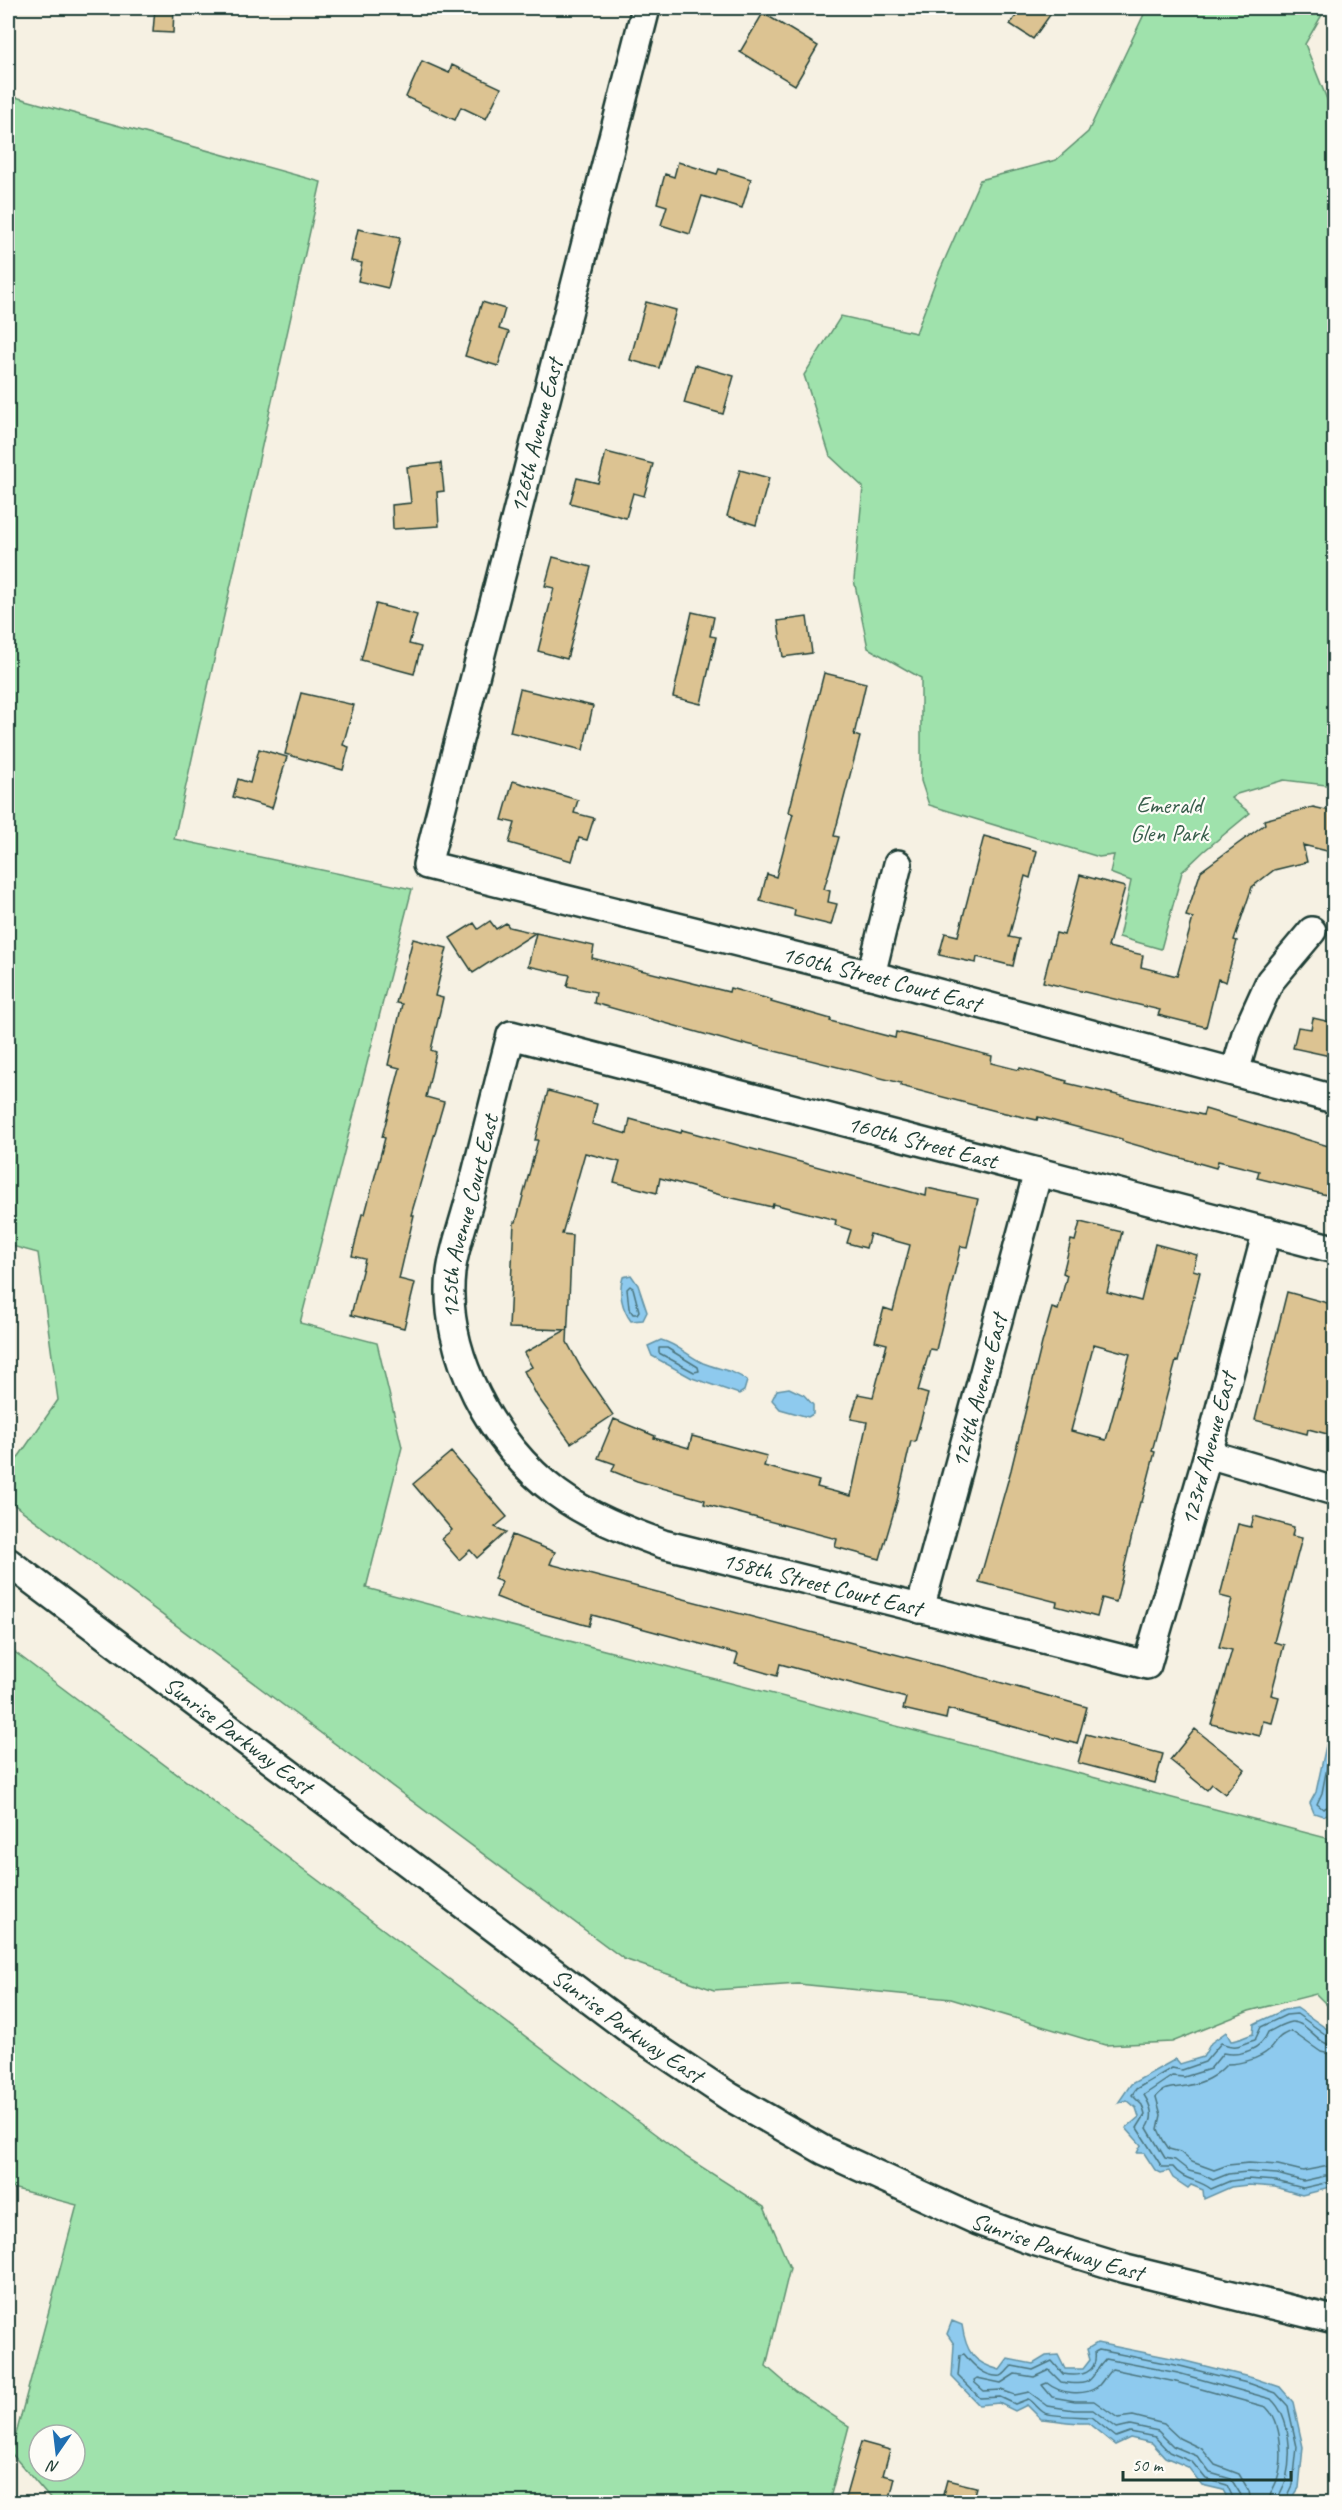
<svg xmlns="http://www.w3.org/2000/svg" width="1342" height="2510" viewBox="0 0 1342 2510" font-family="Caveat,sans-serif">
  <rect width="100%" height="100%" fill="#f6f1e3"/>
  <filter id="ink" filterUnits="userSpaceOnUse"><feTurbulence type="fractalNoise" baseFrequency=".0167" numOctaves="2"/><feDisplacementMap in="SourceGraphic" scale="12" xChannelSelector="R" yChannelSelector="G"/><feConvolveMatrix kernelMatrix="1 2 1 2 8 2 1 2 1" color-interpolation-filters="sRGB"/></filter>
  <g filter="url(#ink)">
    <path fill="#9fe2ac" stroke="#5f9070" stroke-width="1.5" fill-rule="evenodd" d="M1147,8H1326L1305,44L1334,117V786L1284,780L1237,794L1231,798L1250,813L1204,851L1182,872L1161,949L1119,937L1131,881L1110,873L1114,855L1099,857L929,805L921,781V678L868,648L854,580L863,487L830,456L804,375L841,316L916,333L937,277L980,180L1056,160L1088,132Z
      M8,95L321,182L174,839L412,889L300,1323L377,1343L402,1447L366,1588L1334,1840V2012L1316,1994L1249,2011L1172,2042L1105,2045L951,1999L798,1984L714,1990L624,1959L8,1500V1472L58,1400L38,1253L8,1245Z
      M8,1647L683,2155L764,2207L790,2268L766,2366L795,2391L849,2426L829,2502H53L11,2453L77,2205L8,2187ZM39,2435H75V2471H39Z"/>
    <path fill="#8ecaee" stroke="#6292a4" stroke-width="1.5" d="M631,1275L638,1285L647,1312L643,1320L631,1321C622,1309 618,1292 623,1277Z
      M661,1340C677,1344 688,1356 703,1363C717,1369 735,1370 747,1381L744,1391L739,1394L692,1378L652,1356L648,1346Z
      M789,1388L804,1395L813,1405V1414L808,1417L780,1409L772,1400L777,1390Z
      M1334,1708V1806L1330,1813L1323,1816L1314,1813L1310,1803L1316,1792Z
      M1297,2008L1334,2034V2187L1302,2195L1275,2187L1248,2185L1231,2187L1204,2199L1203,2190L1191,2185L1188,2188L1173,2178L1169,2171L1161,2173L1155,2170L1144,2153H1137L1141,2145L1126,2128L1139,2117L1136,2108L1127,2100L1118,2103L1131,2084L1176,2059L1180,2064L1203,2057L1211,2043L1226,2032L1231,2041C1239,2041 1245,2036 1253,2034L1254,2024L1258,2022L1284,2010Z
      M952,2321L962,2325C966,2352 973,2363 1000,2370L1008,2359L1033,2364L1046,2356L1058,2355L1065,2369H1083L1090,2360L1087,2349L1097,2343L1181,2360L1253,2378L1280,2387L1293,2402L1303,2447L1299,2488L1290,2502H1233L1229,2501L1223,2490L1202,2485L1188,2467L1165,2457L1152,2443L1130,2438L1115,2445L1088,2423C1072,2424 1058,2420 1041,2419L1027,2405L1015,2411L999,2403L979,2405L952,2377L954,2344L947,2334Z"/>
    <g fill="none" stroke-linecap="round" stroke-linejoin="round">
      <path stroke="#4b757e" stroke-width="1.5" d="M630,1286L633,1288L639,1311L637,1314H633L629,1308L627,1289Z
        M659,1348H667L698,1367L699,1371L694,1372L659,1353Z
        M1334,1731L1322,1793L1317,1804L1323,1809L1334,1804
        M1334,2038L1329,2037L1297,2014L1286,2015L1261,2027L1255,2040C1237,2044 1241,2050 1221,2043L1205,2062L1182,2070L1172,2068L1136,2089L1132,2095L1142,2105L1145,2115L1137,2128L1162,2167H1173C1183,2181 1199,2179 1211,2189L1230,2181L1247,2179L1276,2181L1303,2188L1334,2181
        M1334,2046C1318,2045 1307,2021 1291,2022C1283,2023 1275,2029 1268,2032C1262,2049 1240,2057 1223,2053L1210,2069L1184,2077L1172,2076L1144,2095C1151,2106 1155,2117 1147,2128L1165,2158L1175,2160L1189,2171L1201,2174L1213,2180L1228,2174L1247,2172L1277,2174L1303,2181L1334,2174
        M1334,2055L1321,2052L1291,2031C1275,2038 1279,2039 1269,2050C1259,2059 1240,2064 1227,2064C1215,2077 1203,2083 1186,2086C1173,2089 1166,2085 1156,2097L1161,2115L1158,2129L1163,2140L1169,2149L1180,2152L1192,2162L1214,2170L1228,2165L1249,2163L1278,2165L1303,2171L1334,2165
        M1235,2502L1227,2485L1206,2479L1192,2462L1169,2452L1155,2437L1130,2432L1116,2437L1091,2417C1081,2416 1050,2417 1043,2412C1037,2408 1034,2402 1028,2399L1015,2404L1000,2397L980,2398L958,2376L960,2355L964,2354C973,2365 985,2378 1001,2376C1005,2375 1008,2369 1012,2366L1033,2370L1052,2361L1063,2374C1080,2377 1098,2374 1095,2352L1099,2350L1180,2366L1251,2384L1276,2393L1288,2406L1297,2447L1293,2485L1285,2502
        M1242,2502L1241,2495L1231,2479L1210,2473L1197,2456L1173,2446L1158,2431L1130,2425L1117,2428L1093,2410H1074L1048,2406L1029,2392L1015,2395L1001,2390L984,2391L975,2383L974,2380L977,2378L1001,2383L1015,2374L1034,2377L1049,2370L1061,2382C1097,2388 1088,2377 1106,2359L1178,2373L1271,2399C1291,2418 1292,2455 1286,2480C1284,2488 1278,2494 1278,2502
        M1251,2502L1249,2491L1239,2474L1215,2465L1202,2449L1179,2438L1164,2424L1133,2416L1118,2418L1094,2401H1075L1052,2397L1042,2385L1047,2383C1059,2393 1083,2397 1097,2387C1103,2382 1106,2374 1112,2369L1176,2382L1266,2407C1282,2422 1284,2460 1277,2480C1274,2489 1269,2493 1269,2502"/>
    </g>
    <path fill="#dcc392" stroke="#1f3d34" stroke-width="1.5" fill-rule="evenodd" d="M155,8H174L173,33L153,32Z
      M1022,8H1055L1033,39L1010,24Z
      M763,13L818,46L795,85L740,52Z
      M422,61L449,73L452,65L501,88L486,119L461,107L455,120L406,97Z
      M678,162L717,174L719,169L751,179L742,208L702,196L690,234L661,225L667,206L657,203L665,174L674,177Z
      M358,229L400,238L388,288L358,281L362,263L351,261Z
      M482,302L505,309L499,329L509,332L498,366L465,356Z
      M646,302L676,310L659,368L630,360Z
      M695,365L734,376L723,414L684,403Z
      M606,452L653,464L644,496L633,493L626,518L570,503L577,478L598,483Z
      M441,463L444,491L437,492L439,526L393,529L392,505L411,503L407,467Z
      M740,470L769,478L756,525L727,516Z
      M553,557L591,567L567,659L538,651L554,588L545,586Z
      M376,604L417,615L409,644L421,647L414,674L361,660Z
      M692,612L714,617L710,636L716,637L701,704L673,697Z
      M807,617L812,653L783,657L778,621Z
      M824,673L866,683L854,735L860,737L834,836L839,837L824,889L830,891L828,902L837,904L831,925L794,916L795,910L760,901L767,874L776,877L793,814L789,812Z
      M520,689L593,706L583,750L510,732Z
      M301,693L354,705L343,745L349,747L343,770L285,754Z
      M259,749L287,757L272,808L233,797L238,779L250,783Z
      M513,781L578,800L574,813L594,818L587,840L579,838L572,861L509,843L515,823L502,820Z
      M1313,807L1335,812V853L1303,845L1307,862L1274,870L1252,887L1234,940L1237,941L1226,982L1218,979L1206,1027L1158,1015L1160,1010L1043,982L1056,933L1064,935L1080,875L1125,887L1108,947L1143,955L1141,967L1177,976L1193,918L1186,916L1201,871L1265,824L1264,820Z
      M984,836L1037,851L1030,878L1025,876L1009,937L1019,939L1013,966L977,957L976,963L939,955L945,933L958,936Z
      M490,921L496,929L506,923L509,927L535,933L473,973L450,938L474,923L478,929Z
      M536,933L594,946L592,958L729,992L730,988L772,1000L771,1002L831,1019L830,1021L895,1038L896,1032L950,1045L992,1056L991,1063L1019,1070L1020,1068L1067,1081L1066,1083L1203,1115L1205,1109L1335,1148V1197L1257,1178L1259,1171L1218,1161L1216,1168L1122,1141V1139L1038,1117L1037,1120L996,1111L901,1086V1083L743,1043V1045L594,1003L596,992L567,986L570,975L528,966Z
      M413,939L447,948L435,996L443,998L431,1050L436,1052L426,1097L444,1102L411,1215H414L399,1279L415,1283L404,1328L351,1315L365,1259L352,1256L362,1214H365L385,1138L382,1137L400,1068L388,1065L402,1004L396,1003Z
      M1313,1018L1335,1023V1057L1293,1048L1298,1027L1311,1029Z
      M548,1091L597,1104L592,1124L627,1134L630,1119L681,1133L682,1130L926,1196L927,1188L978,1199L967,1247L961,1246L936,1350L930,1349L918,1391L928,1394L915,1442L911,1441L897,1501L880,1559L835,1547L837,1539L704,1504L705,1500L637,1481L612,1471L615,1464L598,1458L614,1419L655,1436L654,1438L689,1448L692,1436L767,1456L764,1466L819,1481L817,1487L851,1496L867,1422L851,1419L858,1394L873,1397L887,1344L875,1341L884,1308L893,1311L910,1245L870,1234L866,1248L847,1243L851,1230L835,1225L836,1220L773,1204L772,1207L724,1196L660,1178L657,1193L614,1182L620,1162L585,1153L562,1234L572,1235L567,1342L581,1368L613,1415L571,1443L537,1396L524,1371L532,1367L524,1353L566,1330L509,1328L514,1222H516L538,1140H535Z
      M1080,1222L1122,1232L1107,1292L1141,1301L1155,1244L1197,1255L1193,1270L1200,1272L1178,1362L1176,1361L1152,1451L1155,1452L1142,1502H1140L1116,1602L1102,1598L1097,1617L1056,1606L1057,1602L979,1582L1011,1470L1042,1343L1052,1308L1058,1310L1067,1275L1063,1273L1071,1240L1075,1241ZM1094,1344L1130,1354L1106,1440L1071,1431Z
      M1287,1292L1335,1305V1436L1308,1429L1307,1434L1255,1420Z
      M451,1452L507,1517L495,1527L506,1532L477,1558L470,1550L459,1560L441,1539L452,1530L413,1484Z
      M1254,1516L1294,1527L1292,1536L1302,1538L1274,1642L1284,1645L1271,1695L1279,1697L1272,1723L1263,1721L1260,1736L1211,1724L1232,1650L1219,1647L1232,1599L1220,1596L1238,1524L1251,1527Z
      M512,1535L555,1552L550,1564L967,1673L1087,1707L1077,1744L948,1709L946,1719L903,1709L906,1698L780,1664L777,1676L735,1664L738,1654L592,1615L589,1626L524,1608L496,1597L502,1582L494,1579Z
      M1195,1729L1245,1769L1225,1794L1212,1784L1207,1790L1170,1760Z
      M1086,1734L1163,1754L1155,1783L1078,1763Z
      M861,2442L890,2450L883,2475L895,2478L889,2502H844Z
      M947,2480L976,2487L972,2502H941Z"/>
    <g fill="none" stroke-linecap="round" stroke-linejoin="round">
      <defs>
        <g id="minor">
          <path id="s1" d="M646,8L427,865L871,975L1334,1099"/>
          <path d="M871,975L898,864"/>
          <path d="M1235,1072L1246,1034L1270,981L1312,931"/>
          <path id="s2" d="M1267,1231L1208,1454L1147,1665L663,1544C627,1531 588,1516 557,1493C493,1446 442,1353 451,1272C454,1248 464,1222 470,1198C484,1143 497,1089 511,1035L1334,1249"/>
          <path d="M1208,1454L1334,1491"/>
          <path id="s3" d="M8,1562L634,2033L730,2097L825,2151L978,2221L1027,2239L1126,2269L1334,2320"/>
          <path id="s4" d="M920,1609L1038,1172"/>
        </g>
      </defs>
      <use href="#minor" stroke="#1f3d34" stroke-width="32"/>
      <use href="#minor" stroke="#fdfcf7" stroke-width="27"/>
    </g>
  </g>
  <g text-anchor="middle" stroke-width="4.5" stroke-linejoin="round" paint-order="stroke">
    <g font-size="24" fill="#1f3d34" stroke="#fdfcf7">
      <text transform="translate(536 436) rotate(-76)" y="8">126th Avenue East</text>
      <text dy="8" stroke="none"><textPath href="#s1" startOffset="1353">160th Street Court East</textPath></text>
      <text dy="8" stroke="none"><textPath href="#s2" startOffset="1992">160th Street East</textPath></text>
      <text dy="8" stroke="none"><textPath href="#s2" startOffset="1380">125th Avenue Court East</textPath></text>
      <text dy="8" stroke="none"><textPath href="#s4" startOffset="226">124th Avenue East</textPath></text>
      <text transform="translate(1208 1449) rotate(-75)" y="8">123rd Avenue East</text>
      <text transform="translate(822 1584) rotate(14)" y="8">158th Street Court East</text>
      <text dy="8" stroke="none"><textPath href="#s3" startOffset="288">Sunrise Parkway East</textPath></text>
      <text dy="8" stroke="none"><textPath href="#s3" startOffset="774">Sunrise Parkway East</textPath></text>
      <text dy="8" stroke="none"><textPath href="#s3" startOffset="1260">Sunrise Parkway East</textPath></text>
    </g>
    <g font-size="24" fill="#395e4c" stroke="#fdfcf7">
      <text x="1169" y="813">Emerald<tspan x="1169" dy="28">Glen Park</tspan></text>
    </g>
  </g>
  <rect width="1342" height="2510" fill="none" stroke="#fdfcf7" stroke-width="30"/>
  <rect x="15" y="15" width="1312" height="2480" fill="none" stroke="#1f3d34" stroke-width="2" filter="url(#ink)"/>
  <g transform="translate(57 2453) rotate(194)"><circle r="28" fill="#fdfcf7" stroke="#a4b0a9" stroke-width="1.5"/>
  <path d="M0-4.5L10 22L0 15L-10 22Z" fill="#1f6fb2"/>
  <text y="-9" font-size="16" font-weight="bold" text-anchor="middle" fill="#1f3d34">N</text>
  </g>
  <path d="M1123 2471v9h168v-9" fill="none" stroke="#1f3d34" stroke-width="3"/>
  <text x="1132" y="2471" font-size="18" fill="#1f3d34" stroke="#fdfcf7" stroke-width="4.5" paint-order="stroke">50 m</text>
</svg>
